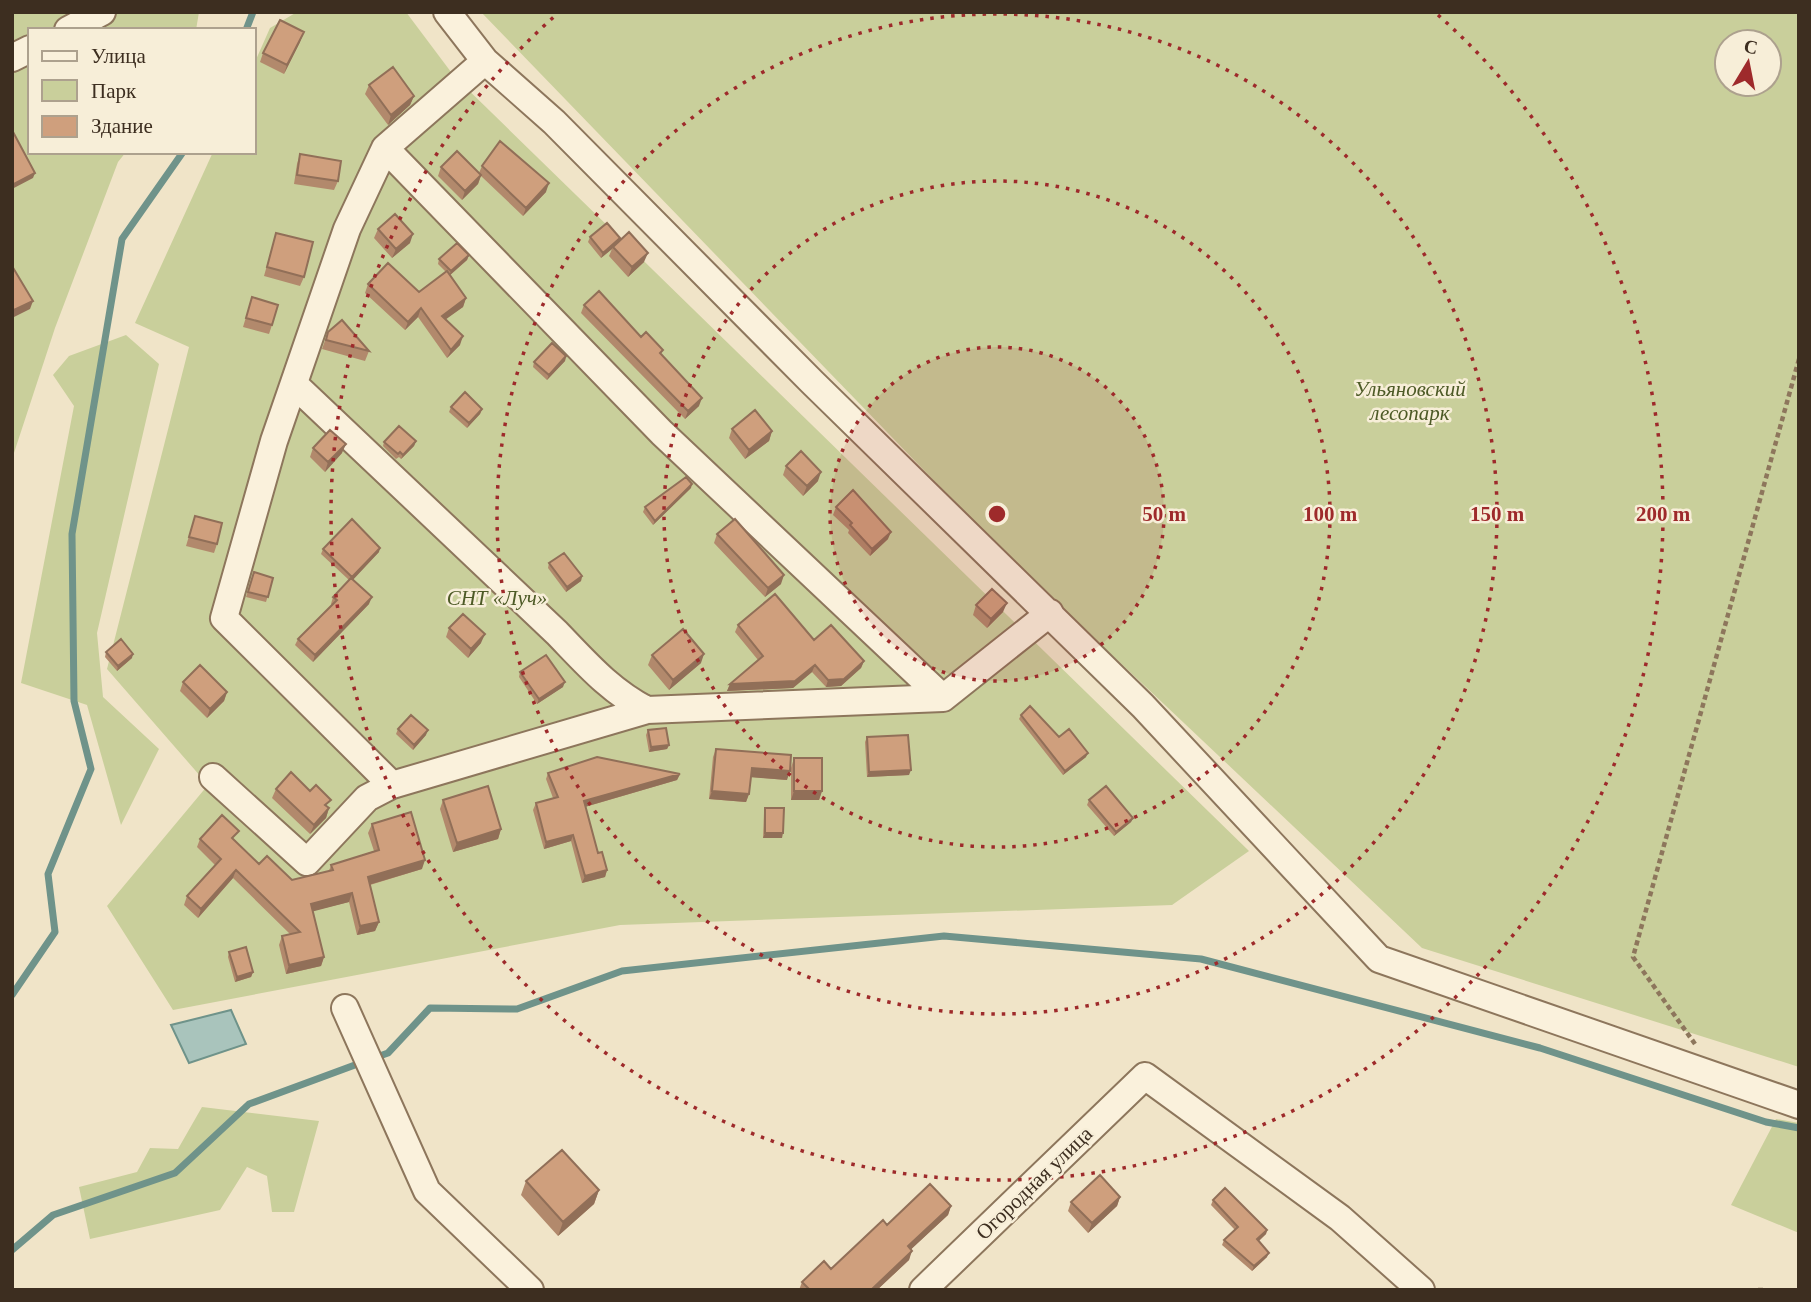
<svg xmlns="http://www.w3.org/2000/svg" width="1811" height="1302" viewBox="0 0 1811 1302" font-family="'Times New Roman',serif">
  <rect width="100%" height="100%" fill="#f0e4c8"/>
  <path fill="#c9cf9b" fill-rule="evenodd" d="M12,12H199L196,30H30V152H126L118,162L55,328L12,459Z
    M297,12H406L454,76L1249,851L1172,905L620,925L173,1010L107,906L208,785L107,669L189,347L135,323L213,152H254V64L270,28Z
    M481,12H1799V1067L1422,948L1001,550ZM1727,42H1769V84H1727Z
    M126,335L159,364L97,633L103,697L159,749L121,825L87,705L21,683L74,406L53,375L69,356Z
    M202,1107L319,1121L294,1212H272L267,1176L247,1167L220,1210L90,1239L79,1187L137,1172L150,1148L178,1149Z
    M1776,1119L1799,1123V1233L1731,1205Z"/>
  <path fill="#a9c4bc" stroke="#6f938a" stroke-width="2" d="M231,1010L246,1044L189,1063L171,1025Z"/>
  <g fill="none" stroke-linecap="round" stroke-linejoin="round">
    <path stroke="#6f938a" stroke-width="7" d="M246,30L253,12
      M12,995L55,932L48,874L91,769L74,701L72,534L122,239L183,152
      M374,1058L388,1053L430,1008L517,1009L622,971L944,936L1201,959L1540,1048L1766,1122L1799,1128
      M12,1250L53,1215L175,1173L249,1104L363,1062"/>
    <defs>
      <path id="minor" d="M447,12L485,61L554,122L812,382L1143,706L1379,959L1799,1105
        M68,30L102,12
        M12,58L30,49
        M485,61L385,148L347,229L274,441L224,618L392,785L647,710L943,698L1050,613
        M385,148L662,433L943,698
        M296,386L557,633C586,663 610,691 647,710
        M213,777L307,862L367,798L392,785
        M345,1008L427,1191L530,1290
        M923,1290L1145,1076L1340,1218L1421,1290"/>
    </defs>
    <use href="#minor" stroke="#8d765c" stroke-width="30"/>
    <path stroke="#8d765c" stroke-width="4.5" stroke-dasharray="5 3.5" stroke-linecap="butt" d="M1695,1044L1633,957L1799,359
      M1758,1290H1766"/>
    <use href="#minor" stroke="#faf1dc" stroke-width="26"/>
  </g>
  <path fill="#b2896c" d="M300,42L284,74L260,62L263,53Z
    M369,85L414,96L410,105L388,125L365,94Z
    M300,154L338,181L334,190L294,184L297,164Z
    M482,166L546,192L523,216L481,176L478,184L462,200L438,176L441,167L479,173Z
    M378,229L410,243L392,258L374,238Z
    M276,233L304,277L300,286L264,276Z
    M590,237L620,238V240L644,262L628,277L609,256L612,249L601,258L588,242Z
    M469,255L467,260L450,275L466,298L463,307L445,319L460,345L447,358L418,317L405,330L365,293L368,284L419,292L446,272L438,264L439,259Z
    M252,297L272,325L269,334L243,327Z
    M584,305L641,337L663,350L661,354L699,406L685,419L581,313Z
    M328,332L369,351L365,361L322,349Z
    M566,356L565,361L547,380L533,367L534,362Z
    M451,407L482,409L480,414L467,428L449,412Z
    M732,429L772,431L769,441L745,459L729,438Z
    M416,441L414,446L401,459L399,457L396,459L383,446L384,442Z
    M313,448L342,453L325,472L310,457Z
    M786,466L818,481L803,496L783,475Z
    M691,488L653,525L643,512L645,507Z
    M836,507L888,539L870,556L848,533L849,530L833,515Z
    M195,516L217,544L214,553L186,546Z
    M717,534L781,584L765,597L714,543Z
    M323,549L379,552L353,579L369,604L313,662L295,645L298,639L332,605L331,604L333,597L349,580L321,554Z
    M549,563L582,576L581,581L566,592L548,568Z
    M254,572L273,578L266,602L246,597Z
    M976,605L1003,612L987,628L973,615Z
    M738,625L814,640L864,661L861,668L841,686L826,687L812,672L793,688L727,691L730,684L758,660L735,632Z
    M449,628L481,643L468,658L446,637Z
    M106,652L132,658L117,671L105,657Z
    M652,655L701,663L669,690L648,665Z
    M520,672L563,687L537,704L519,677Z
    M183,682L227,692L224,701L207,718L180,691Z
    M1021,715L1059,737L1086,757L1063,775L1019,719Z
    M398,729L426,735L413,750L396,734Z
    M648,730L669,745L667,749L649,752L646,735Z
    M867,737L909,775L867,777L865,742Z
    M716,749L787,780L751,777L749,794L746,802L709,799L713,757Z
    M794,758L822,791L819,800H791V768Z
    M548,773L680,774L677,780L585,807L598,853L607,870L605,877L582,883L571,841L544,849L533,810L536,803L553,798L546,779Z
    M276,789L328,807L329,808L326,818L310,834L272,798Z
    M443,800L501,829L498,839L453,852L440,809Z
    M1089,800L1133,818L1131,822L1114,836L1087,805Z
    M765,808L782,838H763L764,812Z
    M372,824L422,869L370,885L379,922L375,931L357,935L349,902L312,911L324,957L321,966L286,974L279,945L282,936L290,934L233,878L198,918L184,905L187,896L215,865L197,847L200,839L236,840L235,841L259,864L292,880L329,871L331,865L374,851L368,833Z
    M229,952L253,972L251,977L235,982L228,957Z
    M526,1181L599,1190L594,1204L558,1236L521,1195Z
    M1120,1197L1117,1206L1088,1233L1068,1211L1071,1202Z
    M1213,1200L1267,1230L1266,1234L1259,1241L1267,1257L1252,1271L1222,1245L1224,1240L1235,1230L1211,1205Z
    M951,1206L948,1215L911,1249L909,1260L877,1290H799L802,1282L831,1269L887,1225Z"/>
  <path fill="#916f58" d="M304,32L300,42L284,74L287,65Z
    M414,96L410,105L388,125L391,115Z
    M35,173L33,178L12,189V185Z
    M481,175L478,184L462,200L465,191Z
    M549,183L546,192L523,216L526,208Z
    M413,234L410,243L392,258L396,249Z
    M620,238L619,243L613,247L612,249L601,258L603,253Z
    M648,253L644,262L628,277L632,267Z
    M469,255L467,260L449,276L451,271Z
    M466,298L463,307L438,325L442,316Z
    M33,301L30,309L12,318L14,310Z
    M421,308L418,317L405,330L408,322Z
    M463,336L460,345L447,358L451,350Z
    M566,356L565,361L547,380L549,375Z
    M702,398L699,406L685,419L688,411Z
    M482,409L480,414L467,428L469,423Z
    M772,431L769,441L745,459L749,450Z
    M416,441L414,446L401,459L403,455Z
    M346,444L342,453L325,472L328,462Z
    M821,472L818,481L803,496L807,486Z
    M692,484L691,488L653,525L655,521Z
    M891,532L888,539L870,556L872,549Z
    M380,548L379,552L351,582L352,577Z
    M784,575L781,584L765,597L768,588Z
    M582,576L581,581L566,592L567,587Z
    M372,597L369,604L313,662L315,655Z
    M1007,603L1003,612L987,628L991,619Z
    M485,634L481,643L468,658L471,649Z
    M133,654L132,658L117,671L118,666Z
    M704,654L701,663L669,690L673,680Z
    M864,661L861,668L841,686L826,687L828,680Z
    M815,665L812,672L793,688L727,691L730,684Z
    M565,682L563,687L537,704L539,699Z
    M227,692L224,701L207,718L210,709Z
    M428,730L426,735L413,750L414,745Z
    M669,745L667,749L649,752L651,747Z
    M1088,753L1086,757L1063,775L1065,771Z
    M752,768L790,771L787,780L749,777Z
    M911,770L909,775L867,777L869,772Z
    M680,774L677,780L581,808L584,801Z
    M712,791L749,794L746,802L709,799Z
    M794,791H822L819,800H791Z
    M329,808L326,818L310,834L314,825Z
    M1133,818L1131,822L1114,836L1116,832Z
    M501,829L498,839L453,852L457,843Z
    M765,833H783L782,838H763Z
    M573,835L571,841L544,849L546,842Z
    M425,860L422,869L365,886L368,877Z
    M236,870L233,878L198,918L201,909Z
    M607,870L605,877L582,883L585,876Z
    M352,893L349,902L307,913L311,904Z
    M379,922L375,931L357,935L360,926Z
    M324,957L321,966L286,974L289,965Z
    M253,972L251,977L235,982L237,977Z
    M599,1190L594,1204L558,1236L563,1222Z
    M1120,1197L1117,1206L1088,1233L1092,1223Z
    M951,1206L948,1215L905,1255L908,1246Z
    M1267,1230L1266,1234L1255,1244L1257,1239Z
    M912,1251L909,1260L877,1290H871Z
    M1269,1253L1267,1257L1252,1271L1254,1266Z"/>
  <path fill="#cf9f7d" stroke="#916f58" stroke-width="2" d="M280,20L304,32L287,65L263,53Z
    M393,67L414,96L391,115L369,85Z
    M12,130L35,173L12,185Z
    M500,141L549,183L526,208L482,166Z
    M457,151L481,175L465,191L441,167Z
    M300,154L341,161L338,181L297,175Z
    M395,214L413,234L396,249L378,229Z
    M607,223L620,238L603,253L590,237Z
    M629,232L648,253L632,267L613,247Z
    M276,233L313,242L304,277L267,267Z
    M457,243L469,255L451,271L439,259Z
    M388,263L419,292L447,271L466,298L442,316L463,336L451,350L421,308L408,322L368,284Z
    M12,266L33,301L14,310L12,308Z
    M599,291L641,337L646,332L663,350L660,353L702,398L688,411L584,305Z
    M252,297L278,305L272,325L246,318Z
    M342,320L369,351L326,340L328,332Z
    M552,343L566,356L549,375L534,362Z
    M465,392L482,409L469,423L451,407Z
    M755,410L772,431L749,450L732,429Z
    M399,426L416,441L403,455L400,452L398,454L384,442Z
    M330,430L346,444L328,462L313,448Z
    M801,451L821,472L807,486L786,466Z
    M686,477L692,484L655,521L645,507Z
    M853,490L891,532L872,549L850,525L852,523L836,507Z
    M195,516L222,523L217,544L189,537Z
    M352,519L380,548L352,577L323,549Z
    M735,519L784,575L768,588L717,534Z
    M564,553L582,576L567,587L549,563Z
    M254,572L273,578L268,597L248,592Z
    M351,578L372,597L315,655L298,639L337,600L333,597Z
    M992,589L1007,603L991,619L976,605Z
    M775,594L814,640L831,625L864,661L844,679L828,680L815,665L795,681L730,684L763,656L738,625Z
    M463,614L485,634L471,649L449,628Z
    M683,629L704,654L673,680L652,655Z
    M121,639L133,654L118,666L106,652Z
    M546,655L565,682L539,699L520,672Z
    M200,665L227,692L210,709L183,682Z
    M1030,706L1059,737L1069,729L1088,753L1065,771L1021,715Z
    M411,715L428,730L414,745L398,729Z
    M666,728L669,745L651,747L648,730Z
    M908,735L911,770L869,772L867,737Z
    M716,749L791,755L790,771L752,768L749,794L712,791Z
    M597,757L680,774L584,801L598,853L602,852L607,870L585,876L573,835L546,842L536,803L558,797L548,773Z
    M794,758H822V791H794Z
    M291,772L310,791L316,785L331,800L325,805L329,808L314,825L276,789Z
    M488,786L501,829L457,843L443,800Z
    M1106,786L1133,818L1116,832L1089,800Z
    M765,808H784L783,833H765Z
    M411,812L425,860L368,877L379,922L360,926L352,893L311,904L324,957L289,965L282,936L300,932L236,870L201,909L187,896L221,859L200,839L222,815L239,831L232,838L259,864L267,856L292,880L333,870L331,865L379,850L372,824Z
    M246,947L253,972L237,977L229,952Z
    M562,1150L599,1190L563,1222L526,1181Z
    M1100,1175L1120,1197L1092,1223L1071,1202Z
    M930,1184L951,1206L908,1246L912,1251L871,1290H810L802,1282L824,1261L831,1269L883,1220L887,1225Z
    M1225,1188L1267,1230L1257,1239L1269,1253L1254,1266L1224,1240L1238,1227L1213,1200Z"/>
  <circle cx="997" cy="514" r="167" fill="#9e2a2b" fill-opacity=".12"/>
  <g fill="none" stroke="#9e2a2b" stroke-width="3.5" stroke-dasharray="3.5 7">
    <circle cx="997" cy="514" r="167"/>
    <circle cx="997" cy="514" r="333"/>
    <circle cx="997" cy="514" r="500"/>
    <path d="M1438 15A666 666 0 1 1 556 15"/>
  </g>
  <g text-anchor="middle" stroke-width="5" stroke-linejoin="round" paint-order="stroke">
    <g font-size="21" font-style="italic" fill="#4d5a26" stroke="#f7eed8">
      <text x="1410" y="396">Ульяновский<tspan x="1410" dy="24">лесопарк</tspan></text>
      <text x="497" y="605">СНТ «Луч»</text>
    </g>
    <g font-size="21" fill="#3d2e20" stroke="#f7eed8">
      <text transform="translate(1034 1183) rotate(-44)" y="7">Огородная улица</text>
    </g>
  </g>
  <circle cx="997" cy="514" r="10" fill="#9e2a2b" stroke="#f7eed8" stroke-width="3.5"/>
  <g font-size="21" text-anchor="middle" font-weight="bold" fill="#9e2a2b" stroke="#f7eed8" stroke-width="5" stroke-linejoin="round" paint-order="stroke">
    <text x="1164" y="521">50 m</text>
    <text x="1330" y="521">100 m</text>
    <text x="1497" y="521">150 m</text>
    <text x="1663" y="521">200 m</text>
  </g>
  <rect width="1811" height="1302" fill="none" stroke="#3d2e20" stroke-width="28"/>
  <rect x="28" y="28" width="228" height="126" fill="#f7eed8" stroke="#ada18e" stroke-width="2"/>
  <rect x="42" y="51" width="35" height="10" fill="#faf1dc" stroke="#ada18e" stroke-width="2"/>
  <text x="91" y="63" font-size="21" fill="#3d2e20">Улица</text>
  <rect x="42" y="80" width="35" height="21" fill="#c9cf9b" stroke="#ada18e" stroke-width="2"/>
  <text x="91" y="98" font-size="21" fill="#3d2e20">Парк</text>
  <rect x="42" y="116" width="35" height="21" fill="#cf9f7d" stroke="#ada18e" stroke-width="2"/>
  <text x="91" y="133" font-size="21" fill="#3d2e20">Здание</text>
  <g transform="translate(1748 63) rotate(10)"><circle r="33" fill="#f7eed8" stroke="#ada18e" stroke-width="2"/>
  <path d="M0-5L12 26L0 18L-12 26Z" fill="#9e2a2b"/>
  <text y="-10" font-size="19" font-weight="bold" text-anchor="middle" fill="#3d2e20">С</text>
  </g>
</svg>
